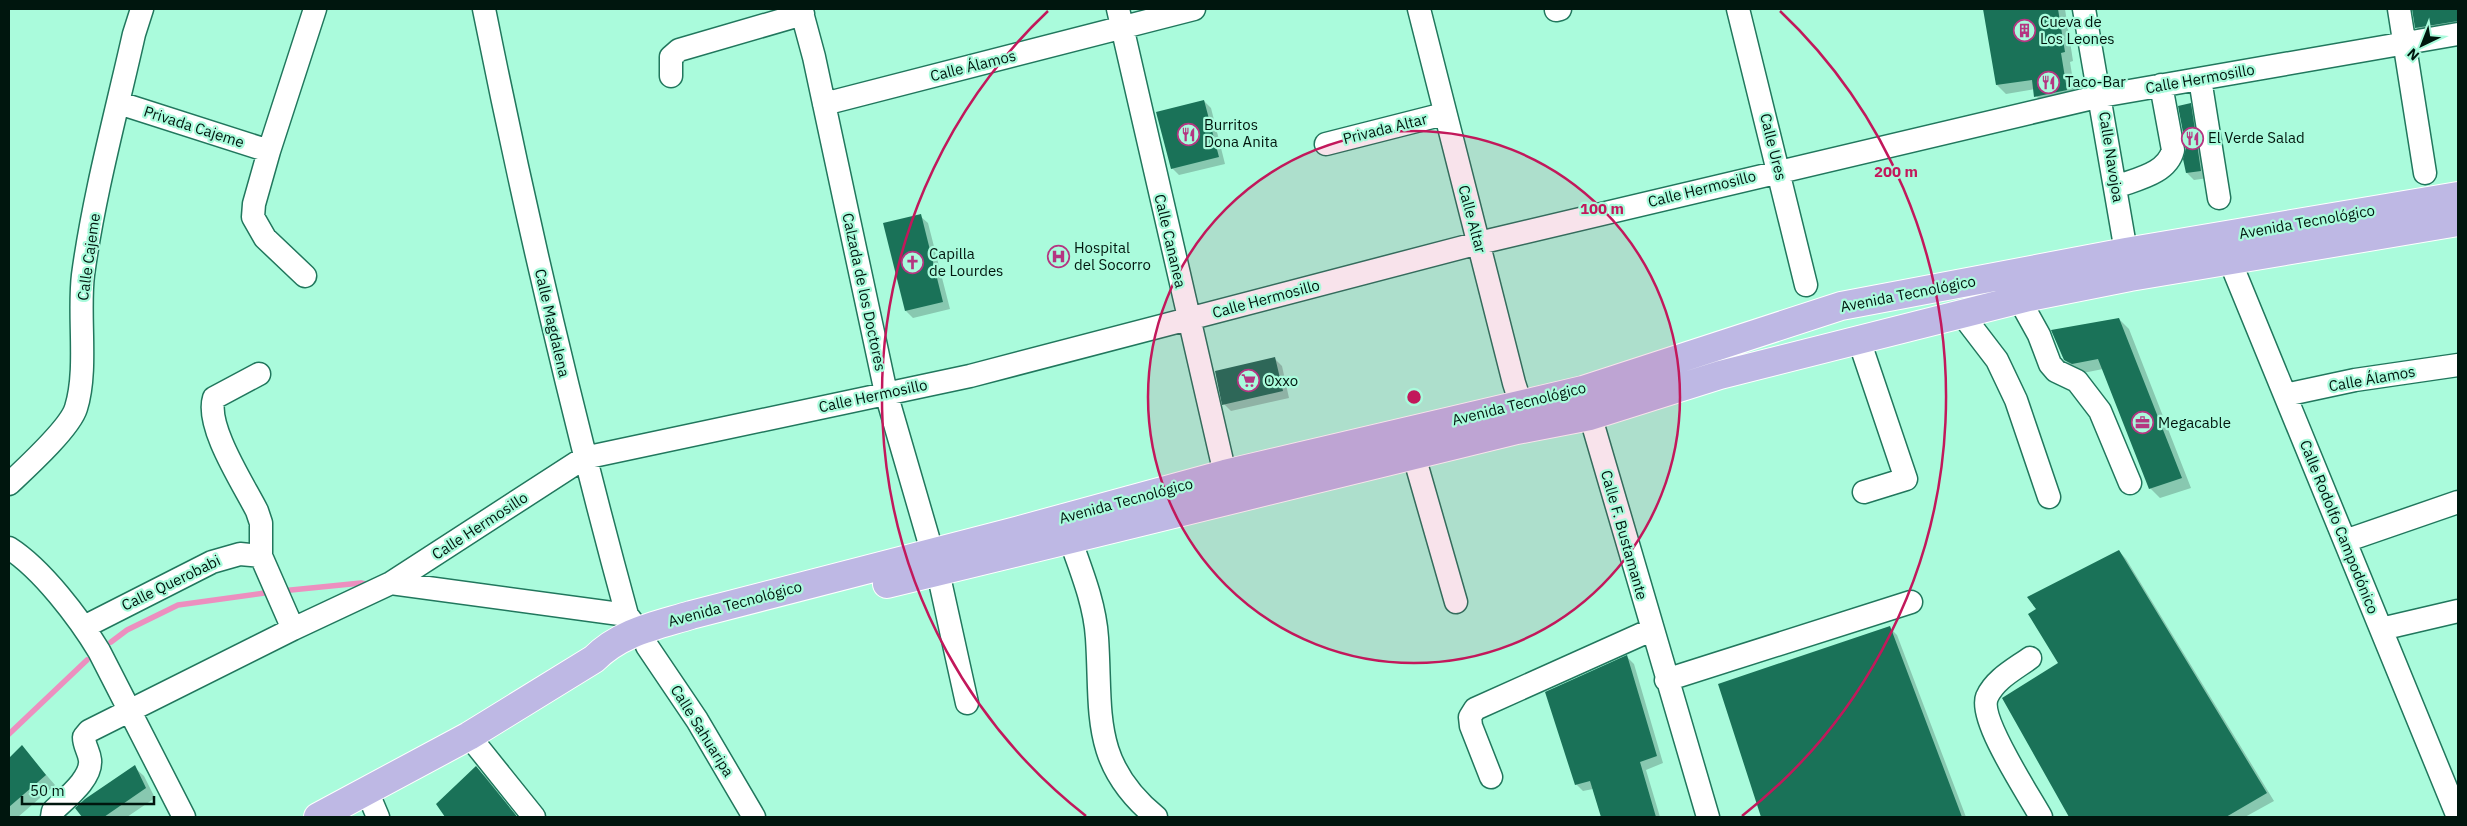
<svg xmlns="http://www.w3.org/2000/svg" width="2467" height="826" viewBox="0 0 2467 826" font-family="'IBM Plex Sans',sans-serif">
  <rect width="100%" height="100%" fill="#aafbdc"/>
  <path fill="#0003" d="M1984,9H2065L2073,61L2070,62L2076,99L2045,105L2036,96L2035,89L2006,94L1997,85Z
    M2414,9H2458V26L2421,32L2416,27Z
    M1204,101L1211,108L1225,164L1179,175L1172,168Z
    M2190,105L2197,112L2208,178L2194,180L2187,173L2185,159Z
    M920,216L928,223L950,309L913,318L906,311Z
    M2119,319L2129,329L2191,488L2160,498L2150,488L2103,369L2083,373L2075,370L2065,360Z
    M1275,359L1282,366L1289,398L1231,411L1224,404Z
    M2119,551L2126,559L2274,801L2245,817H2071L2003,698L2060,663Z
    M1890,628L1897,635L1966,817H1763L1720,684Z
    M1627,657L1634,664L1663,763L1646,770L1660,817H1602L1593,789L1583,791L1576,784Z
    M22,747L55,785L18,817H9V759Z
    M134,767L144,776L155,798L127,817H83L77,808Z
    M476,768L486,777L517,817H447L438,804Z"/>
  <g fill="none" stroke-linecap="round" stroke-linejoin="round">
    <path stroke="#ec8fbf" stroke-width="5.5" d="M281,591L361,583L369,585
      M111,642L127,630L178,605L272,592
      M9,734L87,660"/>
  </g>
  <path fill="#1a7258" d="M1983,9H2058L2065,52L2061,53L2067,90L2034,97L2032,80L1996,85Z
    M2412,9H2458V21L2415,28Z
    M1204,100L1219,157L1171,169L1156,112Z
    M2191,103L2201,171L2186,173L2183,159L2186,148L2178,106Z
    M921,214L943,302L905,311L883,223Z
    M2119,318L2182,478L2149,489L2098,359L2072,364L2064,360L2051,330Z
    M1275,357L1283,391L1222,405L1215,371Z
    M2119,550L2267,793L2226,817H2069L2002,698L2058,663L2028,614L2036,609L2027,597Z
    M1890,626L1962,817H1761L1718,684Z
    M1627,655L1657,756L1640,762L1656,817H1601L1590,781L1575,785L1545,692Z
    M22,745L46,775L9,807V758Z
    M135,765L146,788L104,817H82L75,808L85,799Z
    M476,766L515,814L517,817H445L436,804Z"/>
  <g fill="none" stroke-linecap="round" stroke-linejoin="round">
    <defs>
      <path id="minor" d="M484,9C525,213 572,414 627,615L639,631
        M801,9L814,57L886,393L938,572L967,703
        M1118,9L1225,474
        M1419,9L1514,383L1526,420
        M1738,9L1806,285
        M2084,9L2129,269
        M2399,9L2425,173
        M1556,10L1560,9
        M671,76V57L679,50L803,14
        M2200,79L2219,198
        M119,103L269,151
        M824,104L1194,9
        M1326,144L1444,114
        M2116,187C2136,179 2167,174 2173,150L2161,85
        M2223,244L2458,817
        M305,276L265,238L253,217L254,204L269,151L315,9
        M2019,299L2039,335L2050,364L2056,371L2077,381L2100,411L2130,483
        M1961,313L1997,360L2016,400L2049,497
        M1859,340L1906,479L1864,492
        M259,374L214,398C205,426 244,485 257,511L261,523V556L293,629
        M2285,395L2355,380L2458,365
        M1586,401L1708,817
        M1414,456L1456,602
        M9,484C26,468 70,428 76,408C88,370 78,315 83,275C94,194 116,114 134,34L142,9
        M1070,539C1081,570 1095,604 1097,638C1102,712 1090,763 1156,817
        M2345,541L2458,502
        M9,548C42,569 79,618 99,651L184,817
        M391,583L627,615
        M84,627L212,562L240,554L261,556
        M2381,629L2458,611
        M647,646L697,720L754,817
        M2030,658C2015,669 1995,679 1987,697C1978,719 2029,795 2041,817
        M1666,680L1911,602
        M469,736L534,817
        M1491,777L1471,726L1470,717L1475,709L1651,630
        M367,791L378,817
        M52,817L53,811C65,799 92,779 90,760C89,751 84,746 84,737L89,731L293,629L391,583L584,458L970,376L1479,243L2101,96L2458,34"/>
      <path id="major" d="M887,584L1517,430L1590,416L1720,375L2029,297L2130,277L2458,222
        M318,817L469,736L594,659C621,632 655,626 691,615L1016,531L1225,474L1583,390L1841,306L2126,252L2458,196"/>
    </defs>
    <use href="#minor" stroke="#21775d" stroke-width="25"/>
    <use href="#major" stroke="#fff" stroke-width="30"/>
    <use href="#minor" stroke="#fff" stroke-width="22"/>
    <use href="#major" stroke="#beb8e4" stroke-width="28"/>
  </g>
  <circle cx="1414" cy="397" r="266" fill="#c2185b" fill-opacity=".12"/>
  <g fill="none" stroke="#c2185b" stroke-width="2.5">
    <circle cx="1414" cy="397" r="266"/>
    <path d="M1086 816A532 532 0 0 1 1048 11M1780 11A532 532 0 0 1 1742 816"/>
  </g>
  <defs>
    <symbol id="building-ring" viewBox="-11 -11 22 22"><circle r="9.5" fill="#aafbdc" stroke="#b53581" stroke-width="1.5"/><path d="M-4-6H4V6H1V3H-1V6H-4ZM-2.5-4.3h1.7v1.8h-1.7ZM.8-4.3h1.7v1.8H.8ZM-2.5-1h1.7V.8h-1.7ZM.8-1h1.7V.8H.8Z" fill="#b53581"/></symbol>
    <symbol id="restaurant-ring" viewBox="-11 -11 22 22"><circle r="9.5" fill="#aafbdc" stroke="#b53581" stroke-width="1.5"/><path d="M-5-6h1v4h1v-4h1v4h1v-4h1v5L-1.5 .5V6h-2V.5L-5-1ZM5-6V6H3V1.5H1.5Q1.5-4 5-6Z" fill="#b53581"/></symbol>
    <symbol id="hospital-ring" viewBox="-11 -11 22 22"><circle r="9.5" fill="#aafbdc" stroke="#b53581" stroke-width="1.5"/><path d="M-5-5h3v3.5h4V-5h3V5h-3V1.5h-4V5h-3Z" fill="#b53581"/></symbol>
    <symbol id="church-ring" viewBox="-11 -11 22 22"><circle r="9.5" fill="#aafbdc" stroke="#b53581" stroke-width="1.5"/><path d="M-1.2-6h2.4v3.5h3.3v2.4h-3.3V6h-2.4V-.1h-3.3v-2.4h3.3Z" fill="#b53581"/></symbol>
    <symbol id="supermarket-ring" viewBox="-11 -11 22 22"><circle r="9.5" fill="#aafbdc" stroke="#b53581" stroke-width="1.5"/><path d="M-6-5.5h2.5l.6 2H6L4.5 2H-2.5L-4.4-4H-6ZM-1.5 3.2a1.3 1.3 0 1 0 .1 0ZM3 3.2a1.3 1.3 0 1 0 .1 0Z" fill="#b53581"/></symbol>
    <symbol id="office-ring" viewBox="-11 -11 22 22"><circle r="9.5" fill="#aafbdc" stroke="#b53581" stroke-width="1.5"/><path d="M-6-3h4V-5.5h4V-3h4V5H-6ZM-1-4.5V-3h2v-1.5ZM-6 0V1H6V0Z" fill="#b53581"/></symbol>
  </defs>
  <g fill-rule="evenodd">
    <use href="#building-ring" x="2012" y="18" width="25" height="25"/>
    <use href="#restaurant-ring" x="2036" y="70" width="25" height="25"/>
    <use href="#restaurant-ring" x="1176" y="122" width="25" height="25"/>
    <use href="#restaurant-ring" x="2180" y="126" width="25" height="25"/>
    <use href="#hospital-ring" x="1046" y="244" width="25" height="25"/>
    <use href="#church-ring" x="900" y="250" width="25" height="25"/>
    <use href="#supermarket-ring" x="1236" y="368" width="25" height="25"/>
    <use href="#office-ring" x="2130" y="410" width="25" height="25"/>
  </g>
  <g text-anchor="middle" stroke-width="4.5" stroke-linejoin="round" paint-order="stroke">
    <g font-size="15" fill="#00160e" stroke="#aafbdc" text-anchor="start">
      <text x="2040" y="27">Cueva de<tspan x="2040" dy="17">Los Leones</tspan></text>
      <text x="2065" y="87">Taco-Bar</text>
      <text x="1204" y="130">Burritos<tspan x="1204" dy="17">Dona Anita</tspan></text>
      <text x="2208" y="143">El Verde Salad</text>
      <text x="1074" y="253">Hospital<tspan x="1074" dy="17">del Socorro</tspan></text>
      <text x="929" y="259">Capilla<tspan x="929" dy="17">de Lourdes</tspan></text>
      <text x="1264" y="386">Oxxo</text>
      <text x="2158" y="428">Megacable</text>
    </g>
    <g font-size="15" fill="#00160e" stroke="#aafbdc">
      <text transform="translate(973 66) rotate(-14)" y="5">Calle Álamos</text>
      <text transform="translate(2200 79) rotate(-10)" y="5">Calle Hermosillo</text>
      <text transform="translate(194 127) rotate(18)" y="5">Privada Cajeme</text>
      <text transform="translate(1385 129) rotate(-14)" y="5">Privada Altar</text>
      <text transform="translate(1773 147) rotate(76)" y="5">Calle Ures</text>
      <text transform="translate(2111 157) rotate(81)" y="5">Calle Navojoa</text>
      <text transform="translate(1702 189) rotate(-14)" y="5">Calle Hermosillo</text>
      <text transform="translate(1472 219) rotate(75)" y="5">Calle Altar</text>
      <text transform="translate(2307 222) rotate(-10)" y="5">Avenida Tecnológico</text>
      <text transform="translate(1170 241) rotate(77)" y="5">Calle Cananea</text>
      <text transform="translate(89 257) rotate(-82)" y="5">Calle Cajeme</text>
      <text transform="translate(864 292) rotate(78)" y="5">Calzada de los Doctores</text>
      <text transform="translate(1908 294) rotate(-11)" y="5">Avenida Tecnológico</text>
      <text transform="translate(1266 299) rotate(-15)" y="5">Calle Hermosillo</text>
      <text transform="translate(552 323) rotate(77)" y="5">Calle Magdalena</text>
      <text transform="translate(2372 379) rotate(-10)" y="5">Calle Álamos</text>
      <text transform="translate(873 396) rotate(-12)" y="5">Calle Hermosillo</text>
      <text transform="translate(1519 404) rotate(-14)" y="5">Avenida Tecnológico</text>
      <text transform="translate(1126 501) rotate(-15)" y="5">Avenida Tecnológico</text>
      <text transform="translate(480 526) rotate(-33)" y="5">Calle Hermosillo</text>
      <text transform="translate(2339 527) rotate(68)" y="5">Calle Rodolfo Campodónico</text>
      <text transform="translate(1624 535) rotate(74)" y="5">Calle F. Bustamante</text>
      <text transform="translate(171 583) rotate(-26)" y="5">Calle Querobabi</text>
      <text transform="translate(735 604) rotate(-15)" y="5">Avenida Tecnológico</text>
      <text transform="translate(702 731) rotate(58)" y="5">Calle Sahuaripa</text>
    </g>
  </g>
  <circle cx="1414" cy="397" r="8" fill="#c2185b" stroke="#aafbdc" stroke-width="2.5"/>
  <g font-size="15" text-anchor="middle" font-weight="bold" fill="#c2185b" stroke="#aafbdc" stroke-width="4.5" stroke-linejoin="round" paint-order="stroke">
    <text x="1896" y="177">200 m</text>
    <text x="1602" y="214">100 m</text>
  </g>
  <rect width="2467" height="826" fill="none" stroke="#00160e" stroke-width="20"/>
  <g transform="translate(2422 45) rotate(223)" stroke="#aafbdc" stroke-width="4" paint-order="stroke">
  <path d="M0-4L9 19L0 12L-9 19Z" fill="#00160e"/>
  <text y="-8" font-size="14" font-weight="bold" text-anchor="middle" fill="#00160e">N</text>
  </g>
  <path d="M22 796v8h132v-8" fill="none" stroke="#00160e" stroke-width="2.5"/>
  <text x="30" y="796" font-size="15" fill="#00160e" stroke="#aafbdc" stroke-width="4" paint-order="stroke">50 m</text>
</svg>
